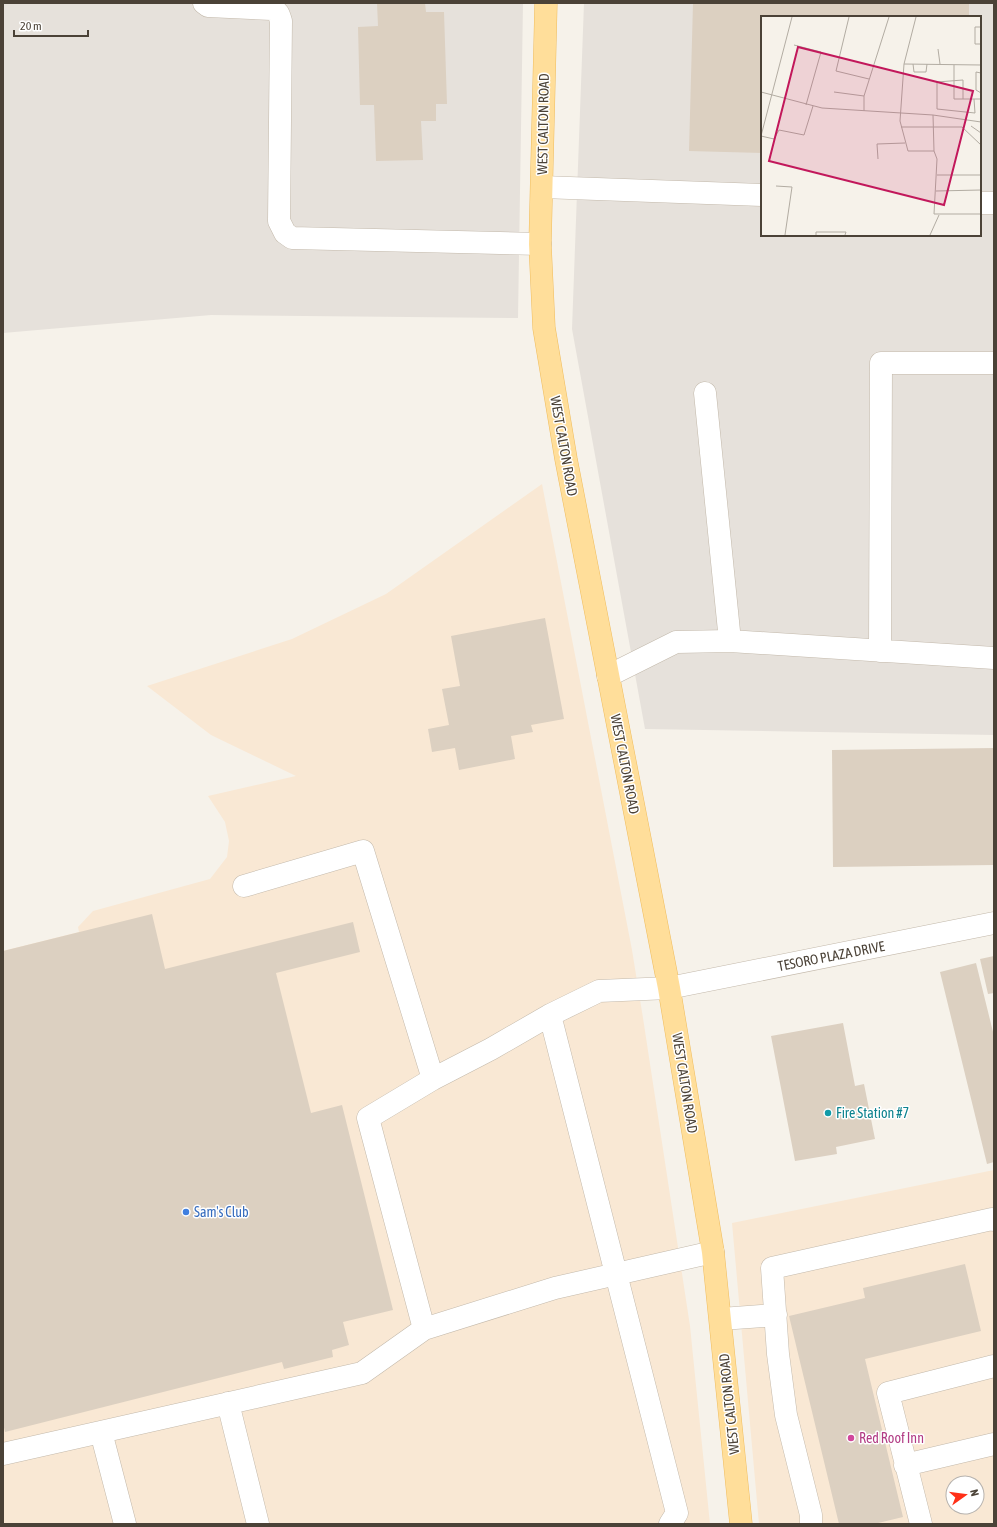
<svg xmlns="http://www.w3.org/2000/svg" width="997" height="1527" viewBox="0 0 997 1527" font-family="'Asap Condensed',sans-serif">
  <rect width="100%" height="100%" fill="#f6f2ea"/>
  <path fill="#f9e8d4" fill-rule="evenodd" d="M542,484L632,950L643,1018L690,1326L710,1524H3V951L79,932L78,927L93,911L210,879L227,857L229,841L225,822L208,796L296,776L211,735L147,686L292,639L386,594Z
    M994,1170V1524H759L732,1223ZM953,1483H977V1507H953Z"/>
  <path fill="#e6e1db" fill-rule="evenodd" d="M3,3H523L518,318L211,315L3,333Z
    M584,3H994V735L645,729L572,329ZM762,17H980V235H762Z"/>
  <path fill="#dcd0c1" d="M377,3H425L426,12H444L447,104H436V121H421L423,160L376,161L374,105H360L358,27L378,26Z
    M693,3H969V17H762V153L689,151Z
    M545,618L564,719L531,725L533,732L511,736L515,759L459,770L455,748L432,752L428,729L449,725L442,689L460,686L451,636Z
    M994,748V865L833,867L832,750Z
    M152,914L165,969L353,922L360,952L276,973L311,1113L342,1105L393,1310L343,1322L349,1345L332,1350L333,1357L284,1369L282,1362L5,1432L3,1423V951Z
    M994,956V993L988,994L980,959Z
    M976,963L994,1036V1162L987,1164L940,972Z
    M843,1023L855,1086L864,1084L875,1139L836,1147L837,1154L795,1161L771,1036Z
    M965,1264L981,1331L865,1359L903,1517L874,1524H839L789,1316L865,1298L863,1288Z"/>
  <g fill="none" stroke-linecap="round" stroke-linejoin="round">
    <defs>
      <path id="minor" d="M204,3L208,6L272,9C278,11 279,14 281,21L279,221L285,233L292,238L540,244
        M542,187L762,195
        M980,203H994
        M705,393L730,641
        M880,651L881,363H994
        M608,676L676,642L730,641L994,658
        M244,886L363,851L433,1079
        M550,1015L677,1513L670,1524
        M721,1319L776,1315
        M424,1329L368,1118L433,1079L491,1049L550,1015L599,991L669,988L994,923
        M228,1403L258,1524
        M101,1432L125,1524
        M3,1454L362,1373L424,1329L555,1288L713,1252
        M905,1465L994,1444
        M811,1524V1515L786,1415L778,1354L772,1268L992,1219L994,1220
        M921,1524L888,1393L994,1366"/>
      <path id="major" d="M546,3L540,244L544,328L566,459L669,988L713,1252L741,1524"/>
    </defs>
    <use href="#minor" stroke="#c3b9ab" stroke-width="23"/>
    <use href="#major" stroke="#f0bd5e" stroke-width="23"/>
    <use href="#minor" stroke="#fff" stroke-width="22"/>
    <use href="#major" stroke="#ffde9a" stroke-width="22"/>
  </g>
  <circle fill="#0f9aa8" stroke="#fff" stroke-width="1.5" cx="828" cy="1113" r="4"/>
  <circle fill="#3f7fe0" stroke="#fff" stroke-width="1.5" cx="186" cy="1212" r="4"/>
  <circle fill="#d1479c" stroke="#fff" stroke-width="1.5" cx="851" cy="1438" r="4"/>
  <g text-anchor="middle" stroke-width="3" stroke-linejoin="round" paint-order="stroke">
    <g font-size="14" fill="#4b4237" stroke="#fff">
      <text transform="translate(543 124) rotate(-89)" y="5">WEST CALTON ROAD</text>
      <text transform="translate(564 446) rotate(80)" y="5">WEST CALTON ROAD</text>
      <text transform="translate(625 764) rotate(79)" y="5">WEST CALTON ROAD</text>
      <text transform="translate(831 956) rotate(-11)" y="5">TESORO PLAZA DRIVE</text>
      <text transform="translate(685 1083) rotate(81)" y="5">WEST CALTON ROAD</text>
      <text transform="translate(729 1404) rotate(-96)" y="5">WEST CALTON ROAD</text>
    </g>
    <g font-size="14" fill="#0d838f" stroke="#fff" text-anchor="start">
      <text x="836" y="1118">Fire Station #7</text>
    </g>
    <g font-size="14" fill="#366cbe" stroke="#fff" text-anchor="start">
      <text x="194" y="1217">Sam's Club</text>
    </g>
    <g font-size="14" fill="#b23c85" stroke="#fff" text-anchor="start">
      <text x="859" y="1443">Red Roof Inn</text>
    </g>
  </g>
  <g transform="translate(761 16)">
    <rect width="220" height="220" fill="#f6f2ea"/>
    <path fill="none" stroke="#b2aca2" stroke-width="1" d="M88,1L75,55L108,63M155,1L143,48L139,105L147,135H173M220,11H214V28H220M33,29L60,36L45,89M177,33L179,48M143,48L220,49M152,48L153,56H165L166,48M193,49V83H213M220,57L215,56V74L220,77M0,76L61,92L172,99L220,106M73,76L103,80M202,83V64L176,66V93L214,97L213,83H220M103,95V80L128,1M172,99L173,135L176,143L173,198H220M210,110L220,117M140,111H201L220,129M0,120L13,123L18,114L43,119L52,90M0,120L31,1M117,143L116,128L144,127M176,159H220M15,170L31,171L24,219M175,175L220,174M55,219V216H85L84,219M169,219L178,199"/>
    <path fill="#c2185b" fill-opacity="0.15" stroke="#c2185b" stroke-width="2" d="M37,31L212,75L183,189L8,145Z"/>
    <rect width="220" height="220" fill="none" stroke="#4b4237" stroke-width="2"/>
  </g>
  <rect width="997" height="1527" fill="none" stroke="#4b4237" stroke-width="8"/>
  <g transform="translate(965 1495) rotate(76)"><circle r="19" fill="#ffffff" stroke="#b7b3af"/>
  <path d="M0-3L7 15L0 10L-7 15Z" fill="#ff3018"/>
  <text y="-6" font-size="11" font-weight="bold" text-anchor="middle" fill="#4b4237">N</text>
  </g>
  <path d="M14 30v6h74v-6" fill="none" stroke="#4b4237" stroke-width="2"/>
  <text x="20" y="30" font-size="12" fill="#4b4237" stroke="#ffffff" stroke-width="3" paint-order="stroke">20 m</text>
</svg>
